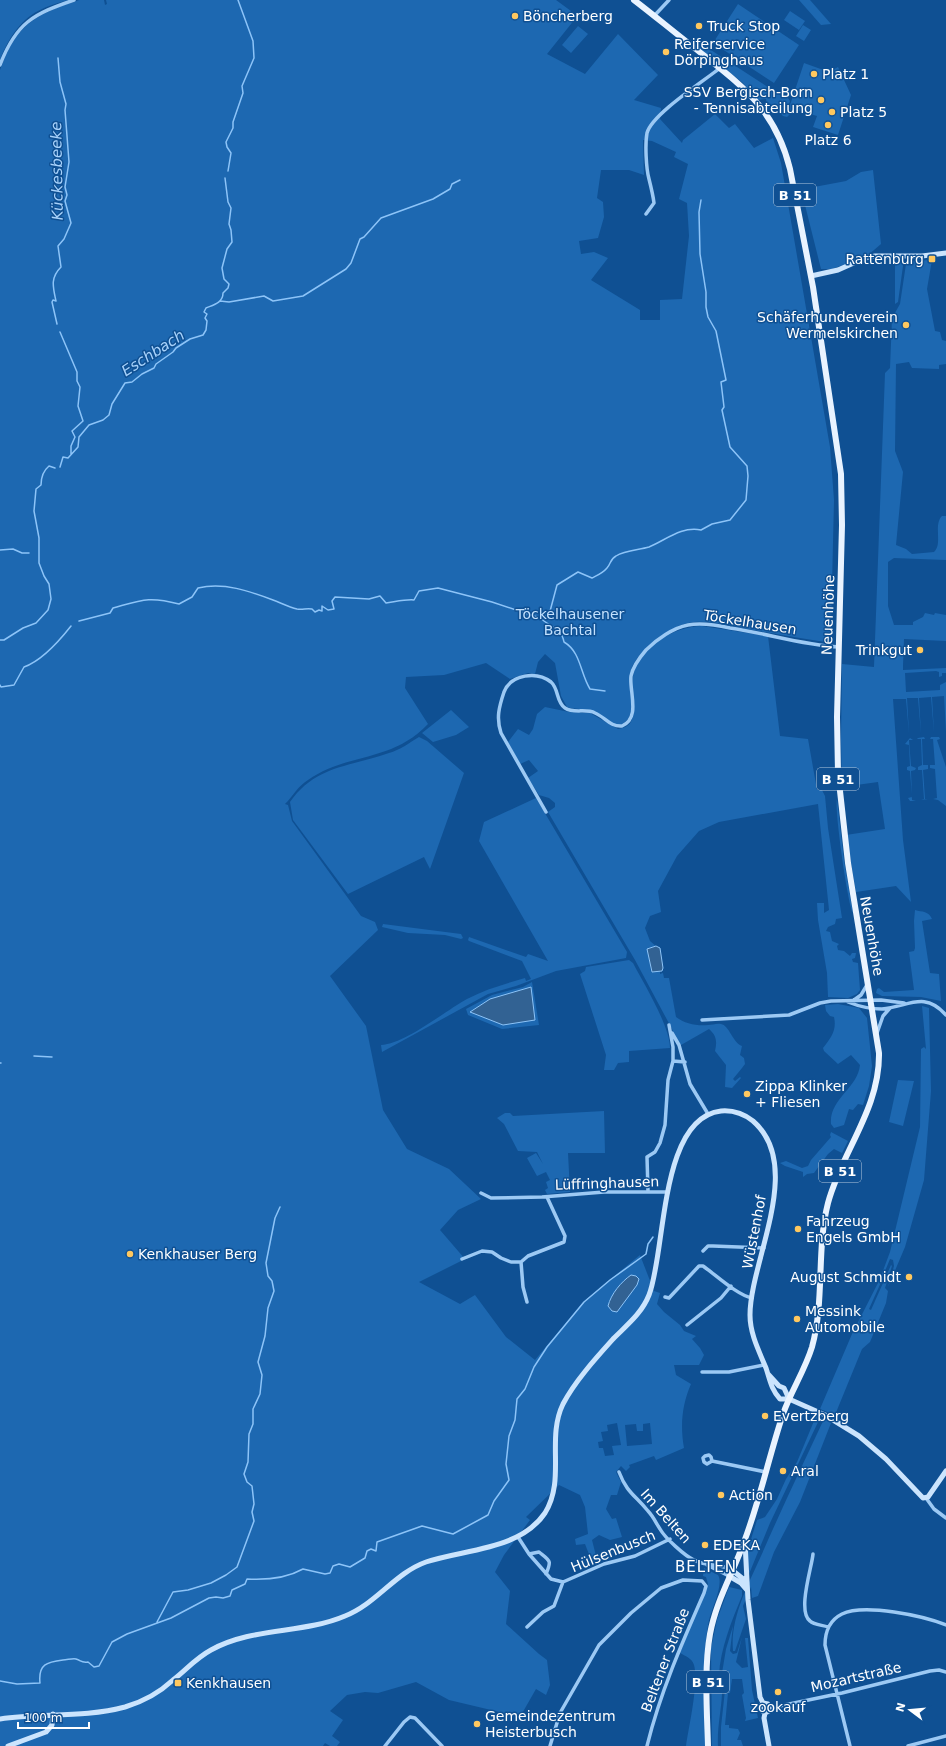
<svg xmlns="http://www.w3.org/2000/svg" width="946" height="1746" viewBox="0 0 946 1746" font-family="'DejaVu Sans',sans-serif">
  <rect width="100%" height="100%" fill="#0f5093"/>
  <path fill="#1d68b1" fill-rule="evenodd" d="M0,0H68C58,3 47,6 38,11C20,20 7,41 0,60Z
    M79,0H104L105,5L107,4L106,0H556L571,11L569,15L575,19L547,54L585,74L618,34L658,75L634,100L661,108L660,119L682,143L683,140L715,114L729,128L735,124L754,148L773,138L781,163L830,447L834,500L831,628L832,643C805,639 780,635 754,630C735,627 713,620 694,622C672,624 638,649 631,670C626,685 637,709 627,720C625,723 620,725 617,727L589,710L570,708L567,707L561,696L555,663L545,654L538,662L535,674L528,673L510,679L486,663L444,675L406,677L405,688L428,724C391,763 348,752 308,780C298,786 293,796 285,804L288,805L292,821L361,916L375,922L378,930L330,976L366,1026L383,1110L407,1149L449,1169L481,1199L458,1210L440,1230L465,1259L419,1282L460,1304L475,1295L506,1337L535,1360L583,1302L640,1255L654,1291L660,1293L657,1304L664,1312L680,1325L684,1331L696,1336L692,1339L700,1348L704,1355L699,1365H674L676,1375L691,1384C682,1405 680,1425 684,1448L656,1460L654,1456L629,1465L630,1467L626,1471L621,1466L616,1472L621,1482L617,1495H611L606,1509L612,1519L616,1518L622,1537L610,1540L599,1535L592,1540L596,1556L599,1559L592,1562L585,1544L576,1545L575,1539L588,1534L585,1507L580,1495L559,1485L526,1517L530,1520L504,1555L495,1572L510,1591L506,1624L539,1654L547,1660L550,1685L546,1695L536,1689L520,1717L449,1700L416,1682L378,1693L365,1692L347,1695L330,1711L343,1720L332,1736L340,1742L337,1746H330L325,1743L323,1746H0V70C13,35 24,21 59,7C65,4 73,3 79,0ZM643,140L652,141L676,152L674,157L688,164L679,199L687,203L689,236L682,299L660,300V320H640V310L591,280L608,258L594,252L581,254L579,241L598,238L604,217L603,202L597,198L601,170H629L644,175ZM617,1423L621,1445L612,1446L614,1455L605,1456L603,1448H599L598,1442L603,1441L601,1432L608,1431L607,1425ZM650,1423L652,1444L627,1446L625,1425L636,1424L637,1431H643V1424Z
    M799,0H810L831,24L821,25Z
    M738,4L799,45L774,83L713,43Z
    M790,11L805,21L799,30L784,20Z
    M803,25L811,30L804,41L796,36Z
    M578,26L588,34L571,53L562,45Z
    M697,41L780,95L788,98L790,101L788,107L789,108L804,63L829,72L838,67L851,95L838,135L813,127L817,116L793,109V111L787,117L783,116L775,108L767,105L766,99L757,100L743,83L694,44Z
    M873,170L881,244L867,256L832,269H821L802,193L814,187L846,181L861,172Z
    M932,260L927,289L935,331L940,332L942,340L946,341V364L939,365V369L912,368L909,362L896,364L895,451L903,472L896,545L906,549L912,554L934,552C943,544 933,525 942,516H946V560L894,558L888,562V606L894,625H913V622L923,617L925,613L934,615L935,613L946,615V641L904,639L903,666V670L946,668V673H942V676L939,677V672L936,671L905,673L906,692L940,690V685L946,682V732L944,696L932,697L934,733L931,697L919,698L921,734L918,698H907L909,734L906,699H893L903,840L911,902L896,886L856,892L846,835L885,829L878,782L842,787L841,740L842,664L874,667L885,373L890,368L892,318L900,304L906,264L909,261Z
    M895,261H902L903,266L898,302L895,304Z
    M702,626L768,636L780,736L808,739L817,790H822L825,796L828,828L842,918L836,919L835,924L828,927L826,931L830,932L832,941L839,944L837,946L838,950L844,951L850,956L852,953H856L855,958L852,959L853,962L858,963L860,990L857,994L848,998L828,997L827,973L818,920L817,903H824V913L829,910L818,804L719,822L699,831L677,856L658,891L661,912L650,916L645,928L650,941L657,947L648,948L651,972L660,971V974L663,973L664,978H669L676,1017C685,1024 697,1026 708,1025C712,1025 717,1023 721,1024C729,1025 733,1043 742,1046L740,1055L744,1058L745,1064L742,1068L733,1079L735,1081L740,1077L741,1078L732,1088L725,1087L726,1065L715,1051C717,1042 717,1036 709,1029L681,1045L674,1035L672,1029L635,960L548,812L555,807V803L549,798L539,795L528,778L538,771L529,760L520,764L508,742L518,729L529,735L533,729L537,714L545,707L569,712L590,713L618,729C624,728 630,726 632,719C636,706 630,690 633,676C638,647 675,626 702,626Z
    M451,710L469,727L456,735L433,742L422,733Z
    M419,737L427,741L464,773L430,869L424,857L348,894L293,820L290,802C316,765 350,767 389,753C400,750 409,743 419,737Z
    M924,737L925,739H922L923,765H928V769L923,770L925,799H928L921,800L924,799L922,770H918V767L922,765L921,739H917L918,738Z
    M931,737H939L940,739L937,740L946,767V806L938,800L933,799L937,798L935,769L930,768V765H935L933,739H930Z
    M910,738L913,740H909L911,766L916,768L915,770L911,771L912,800L916,801H910L908,798L912,797L910,771L907,770V767L910,766L909,745L905,744Z
    M536,798L627,952L626,958L556,971L516,986L488,994L382,1052L381,1045C405,1044 445,1011 467,999C486,989 505,984 525,978L526,981L531,979L522,961L469,941L468,940L469,937L526,957L528,954L548,961L479,841L484,822Z
    M837,799L844,860L853,913C848,906 834,808 837,799Z
    M915,910C922,912 929,911 932,919L922,921L930,973L939,974L941,1001L921,997L882,996L876,993L877,989L879,988L884,992L914,990L909,952L914,951L915,948L914,921Z
    M383,924L461,934L463,938L461,939L445,935L408,933L382,927Z
    M629,960L633,963C644,984 670,1026 670,1048L629,1051V1062L618,1063L614,1070H604L606,1055L580,974L585,971L586,967Z
    M532,982L539,1025L502,1029L468,1015L466,1009L492,995L523,987Z
    M838,1004L859,1008L867,1018L872,1066L869,1086L863,1105L858,1104L853,1110L849,1109L844,1125L834,1128L831,1124C829,1099 858,1088 860,1065L851,1055L838,1064L824,1051L823,1048C831,1038 837,1030 834,1017L830,1016L826,1011L825,1005Z
    M922,1006L929,1008L931,1091L924,1180L905,1247L888,1287L894,1266L893,1260L890,1259L883,1276H881L890,1252L920,1127L921,1049L924,1047L926,1049Z
    M898,1080L914,1081L903,1126L889,1122Z
    M604,1111L605,1153H568L570,1192L547,1194L545,1190L548,1188L546,1182L550,1180L546,1172L537,1176L527,1158L536,1153L543,1164L537,1152L518,1151L504,1124L497,1118L505,1113H510L513,1116Z
    M831,1132L848,1141L842,1153L834,1149L828,1154L814,1173L807,1174L803,1177V1172L785,1166L780,1163L786,1161L802,1168L808,1166L811,1160L831,1137L830,1135Z
    M891,1265L892,1266L885,1288L888,1291L886,1303L870,1342L862,1349L835,1415L820,1409L852,1334L880,1279L882,1280L869,1309L871,1310Z
    M815,1416L820,1418L770,1523L749,1574L747,1552L757,1520L765,1517L777,1499L786,1479L797,1462L814,1421L811,1419Z
    M824,1419L831,1423L800,1502L774,1552L758,1596L752,1598L751,1587L743,1606L746,1619L735,1651H733C730,1618 748,1585 761,1556C781,1510 803,1464 824,1419Z
    M704,1568L718,1575C724,1584 712,1608 709,1620C701,1660 705,1706 705,1746H686C689,1726 699,1682 694,1665C692,1658 685,1656 680,1653L708,1584L706,1577L703,1576Z
    M729,1587L742,1590V1596C732,1620 720,1649 719,1676C719,1682 723,1687 722,1694C721,1712 717,1728 718,1746H712L711,1648L717,1620Z
    M733,1626L730,1651L733,1654L737,1653L742,1637L736,1662L742,1668L748,1667L745,1638H748L752,1690L758,1718L745,1721L746,1718L742,1695L744,1693L742,1679H732L730,1693H728L725,1725H729V1728L738,1729L740,1733L737,1740H741L743,1746H721V1727L725,1690L722,1673L726,1649Z"/>
  <path fill="#326293" stroke="#8dc4f8" d="M656,946L660,948L663,968L662,971L652,972L647,949Z
    M531,987L535,1020L503,1025L470,1012L490,999Z
    M631,1275L636,1276L639,1279L637,1285L617,1312L612,1311L608,1306C611,1294 621,1282 631,1275Z"/>
  <g fill="none" stroke-linecap="round" stroke-linejoin="round">
    <path stroke="#8dc4f8" stroke-width="1.5" d="M228,171L231,153L227,147L226,142L233,128V122L243,93L242,86L254,58L253,41L238,0
      M220,301L229,302L264,296L273,301L303,296L346,269L351,263L360,239L364,237L381,218L433,199L450,189L452,184L460,180
      M57,324L52,302L53,300L56,301C53,287 50,278 61,267L58,246L64,239L71,223L65,201L67,195L65,187L69,162L65,110L66,104L60,82L58,58
      M60,332L77,372V381L80,387L78,406L83,421L72,431L75,437L71,446V454
      M60,467L63,457L68,458L78,447L79,437L89,425L103,420L109,415L112,404L125,383L132,382L142,374L154,368L156,364L173,352L176,348L190,339L203,335L206,330L207,321L205,318L207,314L204,312L206,308C213,305 223,303 223,293L228,288L229,284L224,279L222,268L227,249L232,242L231,230L229,224L231,208L228,202L225,178
      M0,550L13,549L22,553H29
      M540,618C549,626 562,629 564,642C581,652 580,673 590,689L605,691
      M79,621L110,613L113,608C142,600 149,596 179,604L192,597L198,588C224,582 249,591 273,600C281,603 289,607 297,609C303,610 306,608 312,609L315,612L319,610L322,611V606L328,610L334,609L332,601L335,597L369,599L380,596L386,603C394,602 407,599 414,600L419,591L438,588L492,602L540,618L549,615L557,585L578,572L592,578C598,575 603,573 607,568C611,564 610,559 616,556C625,550 639,550 649,547C666,540 681,526 701,530L712,524L730,520L746,500L748,476L747,466L730,447L722,410L724,407L721,382L726,380L716,331L708,317L706,307V292L700,254L699,212L701,200
      M0,640H4L23,628L36,623L48,610L51,599L49,584L44,576L39,563V538L34,511L36,489L41,485C41,478 43,471 49,466L55,468
      M0,685L1,687L14,685L24,667C41,661 60,640 71,626
      M34,1056L52,1057
      M0,1063H1
      M157,1622L173,1592L188,1590L211,1583L226,1575L237,1567L254,1521L252,1512L254,1504L252,1486L247,1482L244,1474L248,1462L249,1434L253,1424V1409L260,1394L262,1375L258,1362L265,1336L268,1308L274,1291L272,1281L268,1276L266,1263L275,1218L280,1207
      M0,1681L17,1684L40,1683C38,1664 47,1662 63,1660C67,1660 73,1658 76,1659C82,1661 81,1663 88,1662L94,1667L99,1666L112,1642L127,1634L171,1618L209,1598L216,1597L223,1598L230,1596L232,1590L245,1584L247,1579C265,1580 287,1578 303,1569L325,1574L330,1573L333,1566L339,1564L350,1567L365,1558L367,1551L371,1549L376,1551L377,1542L422,1526L453,1534L488,1515L494,1501L509,1480L506,1464L509,1436L515,1420L517,1399L525,1389L534,1367L547,1347L584,1302L610,1280L646,1254L648,1244L653,1237"/>
    <path stroke="#9cc9f4" stroke-width="3.5" d="M654,16L669,0
      M0,65C16,23 33,14 74,0
      M646,214L654,203C653,195 651,187 649,179C646,168 645,144 647,133C652,114 704,81 720,68
      M546,812L501,733C496,718 499,707 504,692C511,674 537,671 551,682C559,689 556,702 565,708C574,714 586,708 595,713C605,717 610,727 622,726C641,718 629,691 631,676C633,666 640,657 646,650C657,639 673,628 688,625C702,622 717,625 730,628C766,633 802,645 839,647
      M854,1000L861,995L867,985
      M848,1002C858,1006 871,1009 882,1009C908,1007 924,990 946,1015
      M702,1020L789,1015L820,1003L831,1001L881,1000L904,1003
      M672,1033L679,1045L690,1084L708,1114
      M877,1033L883,1016L890,1008
      M673,1061L685,1062
      M648,1191L647,1157L655,1152L660,1143L665,1125L668,1080L673,1061V1047L669,1025
      M481,1193L491,1198L542,1197L604,1192H668
      M703,1251L708,1246H713L764,1248
      M462,1259L482,1251L492,1252L501,1258L511,1262H521L528,1256L564,1242L565,1236L547,1197
      M521,1262L523,1287L527,1302
      M665,1297L669,1298L699,1266H703C716,1275 737,1295 752,1298
      M687,1325L721,1298L731,1286
      M702,1372H729L764,1365
      M712,1461L711,1457L709,1455L705,1456L703,1458L704,1462L707,1464L712,1461L766,1472
      M619,1472C627,1493 635,1495 648,1511C653,1516 656,1523 660,1529C665,1538 685,1556 694,1560C706,1567 720,1563 732,1570
      M926,1498L934,1509L946,1518
      M518,1537L529,1554L551,1579L563,1582L604,1564L635,1556L670,1539
      M529,1554L539,1552C550,1561 552,1560 546,1574
      M813,1554C812,1567 797,1611 810,1621C814,1625 823,1625 828,1627
      M707,1565L729,1576
      M527,1627L543,1612L554,1606L563,1582
      M770,1708L842,1693L930,1671L939,1670L946,1672
      M385,1746L404,1722L410,1717L415,1718L442,1746
      M550,1746L560,1713L599,1645L631,1613L661,1588L683,1580L702,1581L706,1586L704,1593C682,1643 660,1693 647,1746
      M850,1746L825,1645C825,1632 830,1620 842,1614C864,1603 924,1616 946,1625
      M908,1746L946,1736"/>
    <path stroke="#cbe4fd" stroke-width="5" d="M811,276L838,270L865,258L875,256H922L946,253
      M768,1374L779,1386L784,1388L789,1399
      M745,1542L748,1600L760,1697L763,1703
      M732,1570L747,1582
      M729,1576L741,1583L747,1590
      M763,1703L768,1704L770,1708L769,1711L765,1713
      M763,1703L761,1706L760,1709L765,1713
      M765,1713L764,1718L769,1746
      M0,1719C41,1713 84,1718 125,1707C142,1702 159,1693 173,1680C186,1670 196,1658 211,1650C252,1627 303,1634 345,1616C376,1604 395,1573 426,1562C465,1549 520,1550 545,1513C566,1479 546,1439 563,1404C575,1381 596,1358 614,1338C627,1325 642,1313 649,1295C666,1252 659,1118 721,1111C733,1110 744,1114 753,1121C805,1166 750,1261 750,1315C750,1334 759,1351 766,1368C770,1380 771,1389 780,1399H789L825,1415L859,1436L886,1459L923,1498L928,1497L946,1471
      M8,1746L46,1732L52,1725L53,1714"/>
    <path stroke="#e9f3ff" stroke-width="6" d="M634,0C655,16 675,33 696,49C742,86 775,108 790,169L813,287L841,474L842,525L837,717L838,773L848,863L879,1053C880,1109 842,1151 828,1203C816,1250 825,1300 812,1347C805,1370 791,1391 783,1414C769,1456 760,1500 744,1542C733,1573 716,1601 710,1634C704,1667 707,1712 708,1746"/>
  </g>
  <g fill="#ffc85f" stroke="#0f5093" stroke-width="1.5">
    <circle cx="515" cy="16" r="4"/>
    <circle cx="699" cy="26" r="4"/>
    <circle cx="666" cy="52" r="4"/>
    <circle cx="814" cy="74" r="4"/>
    <circle cx="821" cy="100" r="4"/>
    <circle cx="832" cy="112" r="4"/>
    <circle cx="828" cy="125" r="4"/>
    <rect x="928" y="255" width="8" height="8" rx="2"/>
    <circle cx="906" cy="325" r="4"/>
    <circle cx="920" cy="650" r="4"/>
    <circle cx="747" cy="1094" r="4"/>
    <circle cx="798" cy="1229" r="4"/>
    <circle cx="130" cy="1254" r="4"/>
    <circle cx="909" cy="1277" r="4"/>
    <circle cx="797" cy="1319" r="4"/>
    <circle cx="765" cy="1416" r="4"/>
    <circle cx="783" cy="1471" r="4"/>
    <circle cx="721" cy="1495" r="4"/>
    <circle cx="705" cy="1545" r="4"/>
    <rect x="174" y="1679" width="8" height="8" rx="2"/>
    <circle cx="778" cy="1692" r="4"/>
    <circle cx="477" cy="1724" r="4"/>
  </g>
  <g text-anchor="middle" stroke-width="3" stroke-linejoin="round" paint-order="stroke">
    <g fill="#0f5093" stroke="#b7cadf" stroke-width="1">
      <rect x="774" y="184" width="42" height="22" rx="3"/>
      <rect x="817" y="768" width="42" height="22" rx="3"/>
      <rect x="819" y="1160" width="42" height="22" rx="3"/>
      <rect x="687" y="1671" width="42" height="22" rx="3"/>
    </g>
    <g font-size="13" font-weight="bold" fill="#fff">
      <text x="795" y="200">B 51</text>
      <text x="838" y="784">B 51</text>
      <text x="840" y="1176">B 51</text>
      <text x="708" y="1687">B 51</text>
    </g>
    <g font-size="14" fill="#fff" stroke="#0f5093" text-anchor="start">
      <text x="523" y="21">Böncherberg</text>
      <text x="707" y="31">Truck Stop</text>
      <text x="674" y="49">Reiferservice<tspan x="674" dy="16">Dörpinghaus</tspan></text>
      <text x="822" y="79">Platz 1</text>
      <text x="813" y="97" text-anchor="end">SSV Bergisch-Born<tspan x="813" dy="16">- Tennisabteilung</tspan></text>
      <text x="840" y="117">Platz 5</text>
      <text x="828" y="145" text-anchor="middle">Platz 6</text>
      <text x="924" y="264" text-anchor="end">Rattenburg</text>
      <text x="898" y="322" text-anchor="end">Schäferhundeverein<tspan x="898" dy="16">Wermelskirchen</tspan></text>
      <text x="912" y="655" text-anchor="end">Trinkgut</text>
      <text x="755" y="1091">Zippa Klinker<tspan x="755" dy="16">+ Fliesen</tspan></text>
      <text x="806" y="1226">Fahrzeug<tspan x="806" dy="16">Engels GmbH</tspan></text>
      <text x="138" y="1259">Kenkhauser Berg</text>
      <text x="901" y="1282" text-anchor="end">August Schmidt</text>
      <text x="805" y="1316">Messink<tspan x="805" dy="16">Automobile</tspan></text>
      <text x="773" y="1421">Evertzberg</text>
      <text x="791" y="1476">Aral</text>
      <text x="729" y="1500">Action</text>
      <text x="713" y="1550">EDEKA</text>
      <text x="186" y="1688">Kenkhausen</text>
      <text x="778" y="1712" text-anchor="middle">zookauf</text>
      <text x="485" y="1721">Gemeindezentrum<tspan x="485" dy="16">Heisterbusch</tspan></text>
    </g>
    <g font-size="14" fill="#c3e1fe" stroke="#0f5093">
      <text x="570" y="619">Töckelhausener<tspan x="570" dy="16">Bachtal</tspan></text>
    </g>
    <g font-size="14" fill="#fff" stroke="#0f5093">
      <text transform="translate(828 615) rotate(-88)" y="5">Neuenhöhe</text>
      <text transform="translate(750 622) rotate(9)" y="5">Töckelhausen</text>
      <text transform="translate(872 936) rotate(80)" y="5">Neuenhöhe</text>
      <text transform="translate(607 1183) rotate(-2)" y="5">Lüffringhausen</text>
      <text transform="translate(754 1232) rotate(-79)" y="5">Wüstenhof</text>
      <text transform="translate(666 1516) rotate(48)" y="5">Im Belten</text>
      <text transform="translate(613 1551) rotate(-22)" y="5">Hülsenbusch</text>
      <text transform="translate(665 1660) rotate(-69)" y="5">Beltener Straße</text>
      <text transform="translate(856 1677) rotate(-13)" y="5">Mozartstraße</text>
    </g>
    <g font-size="15" font-style="italic" fill="#a8d2fb" stroke="#0f5093">
      <text transform="translate(57 171) rotate(-91)" y="5">Kückesbeeke</text>
      <text transform="translate(153 353) rotate(-33)" y="5">Eschbach</text>
    </g>
    <g font-size="15" letter-spacing="1" fill="#fff" stroke="#0f5093">
      <text x="706" y="1572">BELTEN</text>
    </g>
  </g>
  <g transform="translate(910 1710) rotate(286)" stroke="#0f5093" stroke-width="3" paint-order="stroke">
  <path d="M0-3L7 15L0 10L-7 15Z" fill="#ffffff"/>
  <text y="-6" font-size="11" font-weight="bold" text-anchor="middle" fill="#ffffff">N</text>
  </g>
  <path d="M18 1722v6h71v-6" fill="none" stroke="#ffffff" stroke-width="2"/>
  <text x="24" y="1722" font-size="12" fill="#ffffff" stroke="#0f5093" stroke-width="3" paint-order="stroke">100 m</text>
</svg>
